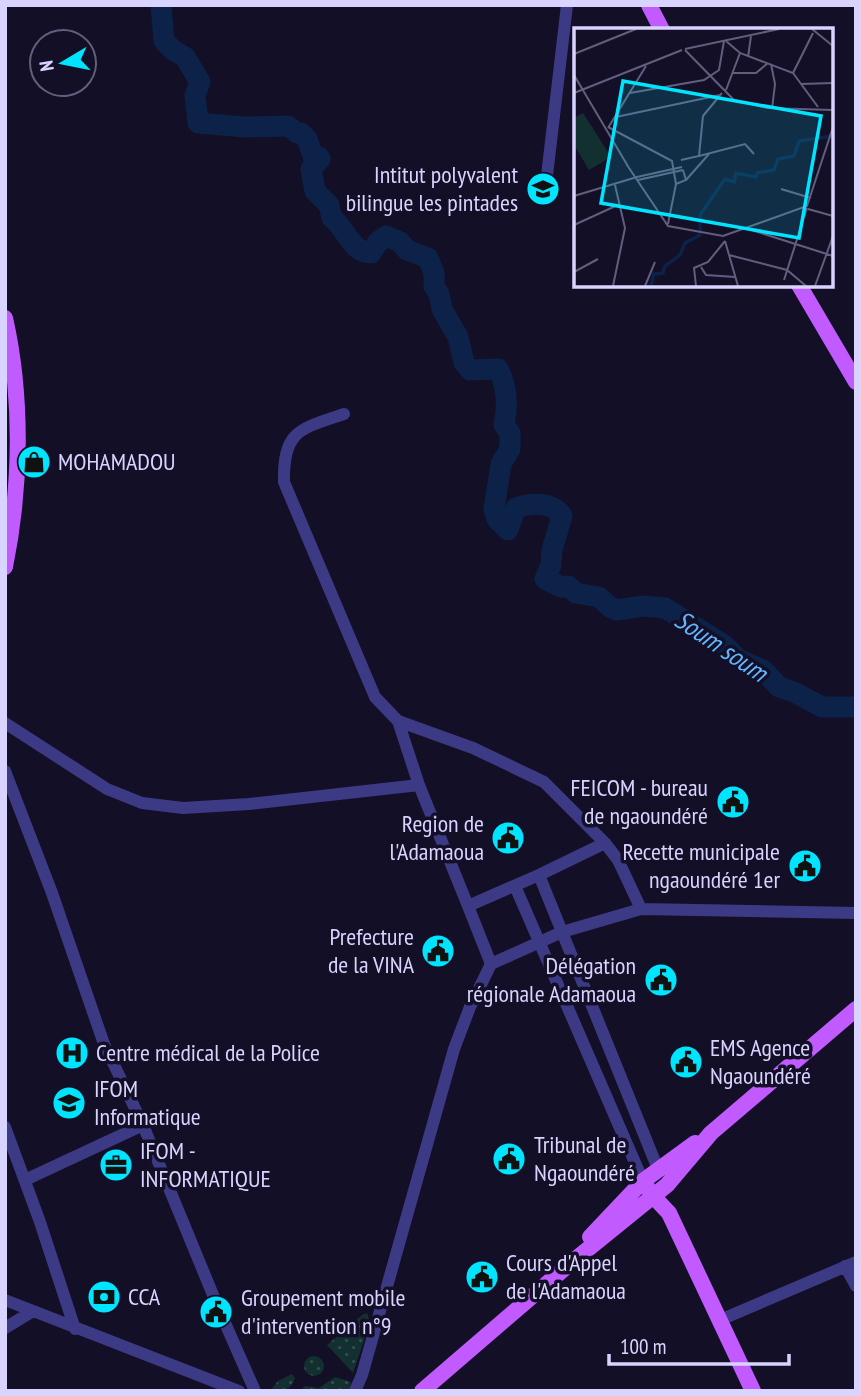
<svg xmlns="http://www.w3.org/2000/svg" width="861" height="1396" viewBox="0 0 861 1396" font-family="'PT Sans Narrow',sans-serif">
  <defs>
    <pattern id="grass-dots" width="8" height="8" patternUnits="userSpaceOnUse" patternTransform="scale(1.75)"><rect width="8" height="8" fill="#12302f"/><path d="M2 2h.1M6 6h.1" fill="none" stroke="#344d4e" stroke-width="1.8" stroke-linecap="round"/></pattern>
  </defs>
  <rect width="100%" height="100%" fill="#130f26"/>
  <path fill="url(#grass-dots)" d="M367,1313L370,1322L353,1373L327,1345L362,1315Z
    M304 1366a10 10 0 1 1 20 0a10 10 0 1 1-20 0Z
    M292,1374L295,1378C290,1392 283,1391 270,1391L278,1381Z
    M335,1377L351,1382L349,1391H300L305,1386L319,1388Z"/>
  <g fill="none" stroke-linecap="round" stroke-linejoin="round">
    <path stroke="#0c2248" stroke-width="21" d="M161,5L164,41L173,50L185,57L200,82L195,95L198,123L244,127L288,126L297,133H301L307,139L313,156L319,157L320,159L311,169L315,191L329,205L332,218C346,228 351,253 371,253L378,242L386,236L400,242L407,250L428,258L434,273V286L439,294L442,309L458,337L464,363L470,370L498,369C508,387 508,406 504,425L510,433V449L501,464L494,509L497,519L508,530L516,508C531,502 553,502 562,516L552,550L551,565L545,579L561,587L568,586L576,593L599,597L610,607L617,610L643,606L665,608L724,645L738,659L763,670L779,687L794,692L822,707H856"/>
    <path stroke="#3d3a85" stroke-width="12" d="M546,184L567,5
      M344,414C300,429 283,430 284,482L375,697L398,721L419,785
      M398,721L473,748L544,782L605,843
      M5,723L107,789L142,803L183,808L249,804L419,785L468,906
      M5,771L52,893L104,1044L143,1125L218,1307L255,1391
      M539,875L658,1169
      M515,886L643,1181
      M491,964L468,906L539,875L605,843L618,860L641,909
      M5,1127L40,1222L75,1329
      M25,1180L143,1125
      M845,1266L856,1286
      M5,1300L239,1391
      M720,1320L856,1262
      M5,1328L33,1311
      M355,1391L362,1375L454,1049L470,1007L491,964L562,932L641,909L856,913"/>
    <path stroke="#c25bff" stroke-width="16" d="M649,5L662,30
      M799,285L856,382
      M5,318C23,398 21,488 5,567
      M643,1181L653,1196L669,1213L753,1391
      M590,1237L643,1181L695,1143
      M422,1391L572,1262L667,1185L711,1133L856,1009"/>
  </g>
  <defs>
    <symbol id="school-disc" viewBox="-11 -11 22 22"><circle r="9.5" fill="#00e5ff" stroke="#130f26"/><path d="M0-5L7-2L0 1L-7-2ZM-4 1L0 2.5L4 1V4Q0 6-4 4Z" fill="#111"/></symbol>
    <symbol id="shop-disc" viewBox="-11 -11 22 22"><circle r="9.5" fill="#00e5ff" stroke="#130f26"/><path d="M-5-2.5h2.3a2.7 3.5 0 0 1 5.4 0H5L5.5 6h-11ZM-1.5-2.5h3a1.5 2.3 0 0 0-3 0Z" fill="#111"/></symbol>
    <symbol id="civic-disc" viewBox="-11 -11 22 22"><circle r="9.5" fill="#00e5ff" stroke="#130f26"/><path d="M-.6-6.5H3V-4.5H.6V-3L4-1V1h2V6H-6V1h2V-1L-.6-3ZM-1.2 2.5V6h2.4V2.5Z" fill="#111"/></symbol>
    <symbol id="hospital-disc" viewBox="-11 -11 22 22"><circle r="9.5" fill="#00e5ff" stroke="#130f26"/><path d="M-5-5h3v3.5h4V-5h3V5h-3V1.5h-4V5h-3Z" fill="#111"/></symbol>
    <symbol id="university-disc" viewBox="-11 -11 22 22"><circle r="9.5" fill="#00e5ff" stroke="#130f26"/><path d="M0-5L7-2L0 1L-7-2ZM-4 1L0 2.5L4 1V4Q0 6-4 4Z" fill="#111"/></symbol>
    <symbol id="office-disc" viewBox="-11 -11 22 22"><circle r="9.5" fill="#00e5ff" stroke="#130f26"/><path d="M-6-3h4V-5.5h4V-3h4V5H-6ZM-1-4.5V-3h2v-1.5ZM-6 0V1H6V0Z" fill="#111"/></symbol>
    <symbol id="bank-disc" viewBox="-11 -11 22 22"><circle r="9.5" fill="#00e5ff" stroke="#130f26"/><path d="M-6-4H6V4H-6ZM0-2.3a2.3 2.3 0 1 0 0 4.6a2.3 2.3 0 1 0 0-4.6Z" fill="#111"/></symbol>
  </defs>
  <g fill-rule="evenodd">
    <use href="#school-disc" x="524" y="170" width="38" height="38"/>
    <use href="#shop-disc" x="15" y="443" width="38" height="38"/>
    <use href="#civic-disc" x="714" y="783" width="38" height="38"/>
    <use href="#civic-disc" x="489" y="819" width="38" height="38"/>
    <use href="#civic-disc" x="786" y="847" width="38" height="38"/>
    <use href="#civic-disc" x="419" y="932" width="38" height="38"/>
    <use href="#civic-disc" x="642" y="961" width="38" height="38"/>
    <use href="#hospital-disc" x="53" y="1034" width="38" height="38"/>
    <use href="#civic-disc" x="667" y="1043" width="38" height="38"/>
    <use href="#university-disc" x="50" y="1084" width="38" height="38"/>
    <use href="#civic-disc" x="490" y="1140" width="38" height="38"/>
    <use href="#office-disc" x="97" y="1146" width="38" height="38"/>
    <use href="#civic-disc" x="463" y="1258" width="38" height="38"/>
    <use href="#bank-disc" x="85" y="1278" width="38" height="38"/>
    <use href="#civic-disc" x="197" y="1293" width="38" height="38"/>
  </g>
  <g text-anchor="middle" stroke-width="7" stroke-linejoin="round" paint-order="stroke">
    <g font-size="24" fill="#d9d4ff" stroke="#130f26" text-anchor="start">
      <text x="518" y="183" text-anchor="end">Intitut polyvalent<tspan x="518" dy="28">bilingue les pintades</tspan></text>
      <text x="58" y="470">MOHAMADOU</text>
      <text x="708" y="796" text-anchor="end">FEICOM - bureau<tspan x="708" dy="28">de ngaoundéré</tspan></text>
      <text x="484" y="832" text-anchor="end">Region de<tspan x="484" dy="28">l'Adamaoua</tspan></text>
      <text x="780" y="860" text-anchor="end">Recette municipale<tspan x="780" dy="28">ngaoundéré 1er</tspan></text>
      <text x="414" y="945" text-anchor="end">Prefecture<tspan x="414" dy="28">de la VINA</tspan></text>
      <text x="636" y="974" text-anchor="end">Délégation<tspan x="636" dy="28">régionale Adamaoua</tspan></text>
      <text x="710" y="1056">EMS Agence<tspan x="710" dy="28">Ngaoundéré</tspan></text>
      <text x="96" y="1061">Centre médical de la Police</text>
      <text x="94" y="1097">IFOM<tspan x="94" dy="28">Informatique</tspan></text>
      <text x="534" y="1153">Tribunal de<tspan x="534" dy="28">Ngaoundéré</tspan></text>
      <text x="140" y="1159">IFOM -<tspan x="140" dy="28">INFORMATIQUE</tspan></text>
      <text x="506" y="1271">Cours d'Appel<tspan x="506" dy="28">de l'Adamaoua</tspan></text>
      <text x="128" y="1305">CCA</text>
      <text x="241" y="1306">Groupement mobile<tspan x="241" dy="28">d'intervention n°9</tspan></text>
    </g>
    <g font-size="26" font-style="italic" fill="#62b6ff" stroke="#130f26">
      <text transform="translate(721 646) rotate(34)" y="9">Soum soum</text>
    </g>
  </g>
  <g transform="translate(574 28)">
    <rect width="259" height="259" fill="#130f26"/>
    <path d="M9,85L37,129L15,142L0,117V90Z" fill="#12302f"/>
    <path fill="none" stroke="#0c2248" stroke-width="3.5" d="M77,258L80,246L89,245L91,238L106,227L111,215L126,207V187L151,151L160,154L162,145L182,149L183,145L200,142L204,131L220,128L225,113L259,108"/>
    <path fill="none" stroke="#625e7d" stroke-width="2" d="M238,1L259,18M152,13L166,25L219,45L244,79M111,21L205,1M111,22L160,72L193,80L259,82M0,26L62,1M174,29L177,8M197,36L201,56L198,81M158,45H182L194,35M219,45L239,5M0,47L55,140M227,56L259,55M152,62L166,25M0,65L108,22M56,65L130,52L145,42L150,13M42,89L146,67M34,99L98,133L102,156L94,196M34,100L72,38M125,128L171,116L180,126M107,132L125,128L129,88L148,65M53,137L94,198L149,208L233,178L259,99M63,149L108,139M64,152L109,142M112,152L135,126M102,156L112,152L109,142M207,161L237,170M0,168L63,149M234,181L259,188M0,197L46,176M171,200L259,228M151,213L164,258M155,227L213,242L232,258M127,239L132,247L161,249M0,244L24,231M210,252L233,180M39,258L51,200L41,157M71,258L81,234M122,258L120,240L134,234L151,213M241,258L259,208"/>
    <path fill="#00e5ff" fill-opacity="0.15" stroke="#00e5ff" stroke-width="3.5" d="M49,53L247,88L225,210L27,175Z"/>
    <rect width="259" height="259" fill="none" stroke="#d9d4ff" stroke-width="3.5"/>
  </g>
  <rect width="861" height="1396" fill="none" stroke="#d9d4ff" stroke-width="14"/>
  <g transform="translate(63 63) rotate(260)"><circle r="33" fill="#130f26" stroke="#625e7d" stroke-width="2"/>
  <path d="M0-5L12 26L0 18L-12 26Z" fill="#00e5ff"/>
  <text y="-10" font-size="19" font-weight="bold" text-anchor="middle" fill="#d9d4ff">N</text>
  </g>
  <path d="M609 1354v10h180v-10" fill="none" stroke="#d9d4ff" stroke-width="3.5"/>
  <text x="620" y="1354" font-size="21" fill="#d9d4ff" stroke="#130f26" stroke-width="5" paint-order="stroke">100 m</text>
</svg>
